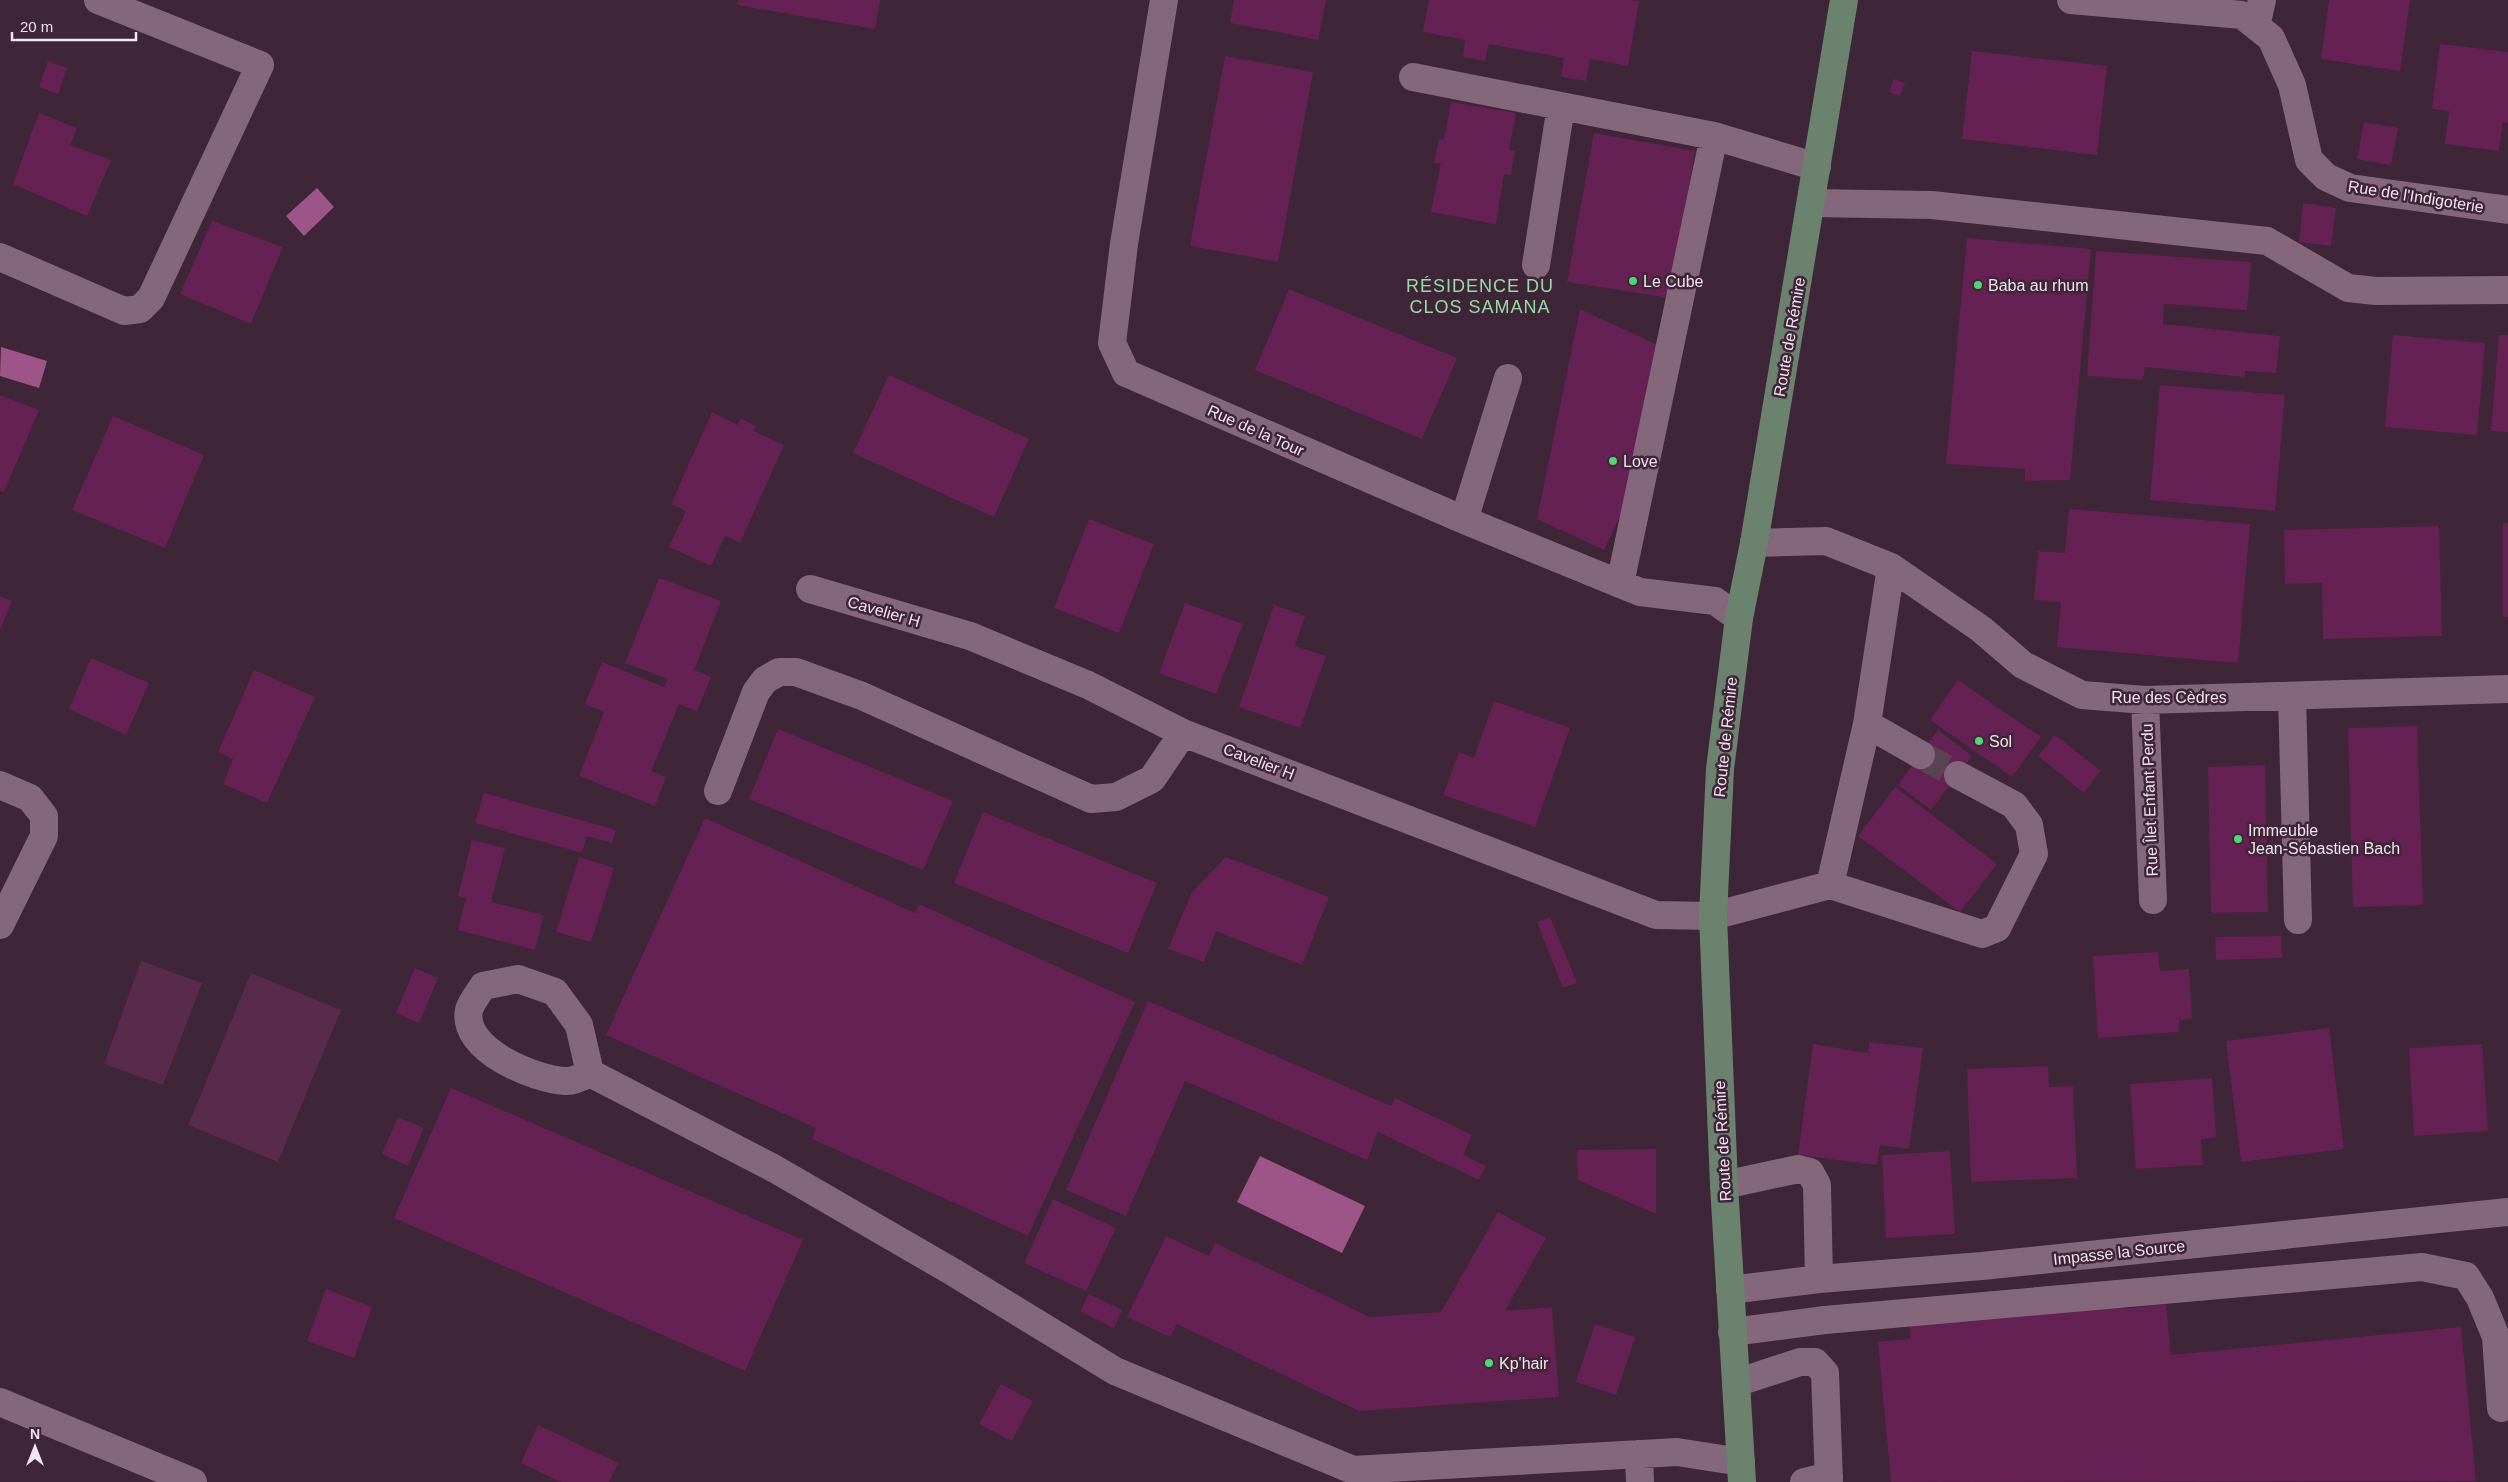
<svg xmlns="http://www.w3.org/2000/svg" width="2508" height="1482" viewBox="0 0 2508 1482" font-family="Arial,sans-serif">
  <rect width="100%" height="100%" fill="#3e2537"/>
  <path fill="#582a4c" d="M141,961L202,983L163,1085L104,1064Z
    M251,973L341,1010L278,1162L188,1125Z"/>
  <path fill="#9d5489" d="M317,188L334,207L304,236L286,216Z
    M1,347L47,361L39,388L0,376Z
    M1260,1156L1365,1206L1342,1253L1237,1202Z"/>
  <path fill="#652154" d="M738,0H880L875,29L737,5Z
    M1234,0H1326L1318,40L1230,23Z
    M1429,0H1632L1639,1L1628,66L1590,59L1586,81L1561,77L1564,58L1489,44L1485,61L1463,57L1465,40L1423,32Z
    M2329,0H2410L2400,71L2321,59Z
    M2440,44L2508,52V123L2503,122L2499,151L2445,144L2449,111L2432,109Z
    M1972,51L2107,66L2097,155L1962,139Z
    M1225,56L1313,72L1278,262L1190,246Z
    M48,61L67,68L58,94L39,87Z
    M1894,79L1905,83L1900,96L1889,92Z
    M1451,102L1516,113L1509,150H1515L1511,175L1504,174L1496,224L1431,212L1441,163H1434L1439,139L1444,140Z
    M39,113L77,128L70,145L111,160L87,216L13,184Z
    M2364,122L2398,128L2391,165L2357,159Z
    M1594,133L1695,151L1670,298L1567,282Z
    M2303,203L2336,208L2331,246L2299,242Z
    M212,221L283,247L251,324L180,294Z
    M1967,238L2091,249L2070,480L2025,481V469L1946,464Z
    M2096,251L2251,262L2247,310L2164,304L2163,324L2280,336L2276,373L2245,371V377L2145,367L2143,380L2087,376Z
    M1289,289L1457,358L1422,439L1255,370Z
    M1580,309L1660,346L1629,498L1604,550L1537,519Z
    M2393,335L2485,343L2477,435L2385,427Z
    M2499,335H2508V432L2491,431Z
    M889,375L1029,439L994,517L853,453Z
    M2160,385L2285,395L2275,511L2150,500Z
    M0,395L39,410L4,492L0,491Z
    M712,412L738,425L740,418L756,426L754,431L784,445L740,543L725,536L711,566L669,547L686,511L671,504Z
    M113,416L204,455L165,548L72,510Z
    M2069,509L2250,524L2238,663L2057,647L2061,602L2034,600L2038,551L2065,553Z
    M1089,519L1154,544L1119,633L1054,608Z
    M2503,523H2508V617H2503Z
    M2439,526L2442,636L2323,639L2322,583L2285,584L2284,530Z
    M659,578L721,601L694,670L711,677L697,711L679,704L651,771L666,777L655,806L579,776L604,712L585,704L602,662L664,687L668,679L625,663Z
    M0,596L12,601L0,630Z
    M1185,603L1243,624L1216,694L1159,673Z
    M1274,605L1305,616L1295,646L1326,656L1300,728L1239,707Z
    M91,658L149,683L126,735L69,709Z
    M254,670L315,697L267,803L223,784L233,759L218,752Z
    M1958,680L2041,737L2012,777L1930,720Z
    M1494,701L1570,728L1535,827L1443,795L1459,752L1474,758Z
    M2417,726L2423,905L2353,907L2348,728Z
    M778,729L953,801L923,870L749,799Z
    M1938,730L1972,756L1931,810L1898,785Z
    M2055,735L2101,771L2084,793L2038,756Z
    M2265,765L2268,912L2211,913L2208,767Z
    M1895,787L1997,864L1960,912L1858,836Z
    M484,793L616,830L612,843L587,836L582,853L475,823Z
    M983,812L1157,883L1128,953L954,883Z
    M705,818L915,913L919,904L1135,1002L1028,1236L812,1139L816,1128L606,1035Z
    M472,840L505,848L491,902L544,915L535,950L458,930L466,898L458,896Z
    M579,857L614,868L591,942L556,932Z
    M1226,857L1329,897L1302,965L1216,931L1204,962L1168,949L1192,892Z
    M1550,917L1577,983L1563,988L1537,922Z
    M2281,936L2282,958L2216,960L2215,937Z
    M2158,952L2160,971L2189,969L2192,1019L2179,1020V1032L2098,1038L2093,956Z
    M415,968L438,978L419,1023L396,1013Z
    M1148,1001L1391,1106L1395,1098L1472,1135L1463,1155L1486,1166L1479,1180L1378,1132L1367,1160L1185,1081L1126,1216L1066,1190Z
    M2329,1028L2344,1149L2241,1162L2226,1041Z
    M1869,1042L1923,1048L1909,1149L1880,1145L1877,1165L1798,1155L1813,1044L1868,1053Z
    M2482,1044L2488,1131L2414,1136L2409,1048Z
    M2048,1066L2049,1087L2073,1086L2077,1178L1971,1182L1967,1069Z
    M2212,1078L2216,1137L2201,1139L2203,1165L2136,1169L2130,1084Z
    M451,1088L803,1240L745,1371L394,1218Z
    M398,1117L424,1128L408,1166L382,1154Z
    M1656,1149V1214L1578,1180L1577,1150Z
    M1950,1151L1955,1234L1886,1238L1882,1155Z
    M1053,1199L1116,1228L1086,1291L1024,1263Z
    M1498,1212L1546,1238L1505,1311L1552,1307L1559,1397L1359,1411L1177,1324L1170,1337L1127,1317L1166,1236L1209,1256L1215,1243L1370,1317L1441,1312Z
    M326,1289L372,1307L354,1358L307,1341Z
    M1089,1294L1122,1310L1114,1328L1080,1311Z
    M2121,1303L2124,1309L2166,1304L2171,1355L2461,1327L2476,1481L1891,1482L1878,1342L1910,1339L1909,1323Z
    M1595,1324L1635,1337L1616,1395L1576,1382Z
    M1001,1384L1033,1401L1012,1441L979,1424Z
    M538,1425L618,1463L609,1482H561L521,1463Z"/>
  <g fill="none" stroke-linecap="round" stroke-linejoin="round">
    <path stroke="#594252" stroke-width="28" stroke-dasharray="28 14" stroke-linecap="butt" d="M1921,755L1958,775"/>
    <path stroke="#84677b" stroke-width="28" d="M1164,0L1124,244L1112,343L1126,373L1464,520L1640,592L1715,601L1739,618
      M2071,0L2242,15L2271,38L2292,85L2309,160L2326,177L2350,188L2508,210
      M2256,26L2262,0
      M1413,77L1714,136L1817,167
      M1811,203L1932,205L2267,241L2348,288L2376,291L2508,290
      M0,257L124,311L140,309L151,298L260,65L98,0
      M1536,265L1561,106
      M1464,520L1508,378
      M1754,543L1826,541L1891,567L1981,629L2023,665L2082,695L2145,700L2508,689
      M1891,567L1867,724L1921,755
      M1620,584L1714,136
      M810,589L970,636L1088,685L1183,733L1656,915L1713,916L1830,885L1982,934L1997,928L2034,854L2029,825L2014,805L1958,775
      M2292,696L2298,920
      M2145,700L2153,900
      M0,785L30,798L44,816V836L0,925
      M718,791L756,692L765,680L779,672H796L862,696L1091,799L1116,797L1152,779L1183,733
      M1830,885L1867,724
      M590,1073L579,1025L555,992L518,979L483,986C479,993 471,1002 469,1010C461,1050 534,1079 565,1081C573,1082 583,1076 590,1073L775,1169L953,1272L1115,1371L1353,1470L1677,1452L1741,1462
      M1724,1185L1798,1169L1810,1172L1817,1185L1819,1279
      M1730,1290L1819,1279L1982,1266L2508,1212
      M1732,1332L1825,1320L2422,1267L2466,1276L2480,1298L2496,1337L2501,1408
      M1736,1383L1800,1362H1815L1825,1373L1829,1482
      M0,1402L193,1482
      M1639,1454L1640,1482
      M1804,1482L1829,1476"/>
    <path stroke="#6b836e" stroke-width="28" d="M1742,1482L1724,1185L1713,916L1720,769L1739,618L1754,543L1844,0"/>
  </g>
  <g fill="#4fd675" stroke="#3e2537" stroke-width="2">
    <circle cx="1633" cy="281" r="5"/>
    <circle cx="1978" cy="285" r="5"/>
    <circle cx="1613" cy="461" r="5"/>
    <circle cx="1979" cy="741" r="5"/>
    <circle cx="2238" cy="839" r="5"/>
    <circle cx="1489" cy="1363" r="5"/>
  </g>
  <g text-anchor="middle" stroke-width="5" stroke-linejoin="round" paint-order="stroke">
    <g font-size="16" fill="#f3e3ee" stroke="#3e2537">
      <text transform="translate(2416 196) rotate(9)" y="6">Rue de l'Indigoterie</text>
      <text transform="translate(1789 337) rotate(-80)" y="6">Route de Rémire</text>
      <text transform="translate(1256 430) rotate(24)" y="6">Rue de la Tour</text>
      <text transform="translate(884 611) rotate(16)" y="6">Cavelier H</text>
      <text x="2169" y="703">Rue des Cèdres</text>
      <text transform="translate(1725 737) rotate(-84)" y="6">Route de Rémire</text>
      <text transform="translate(1259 761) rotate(21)" y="6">Cavelier H</text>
      <text transform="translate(2149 800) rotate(-92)" y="6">Rue Îlet Enfant Perdu</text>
      <text transform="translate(1722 1141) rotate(-93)" y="6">Route de Rémire</text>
      <text transform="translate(2119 1252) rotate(-6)" y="6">Impasse la Source</text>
    </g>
    <g font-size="16" fill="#f3e3ee" stroke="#3e2537" text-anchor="start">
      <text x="1643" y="287">Le Cube</text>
      <text x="1988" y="291">Baba au rhum</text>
      <text x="1623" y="467">Love</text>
      <text x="1989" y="747">Sol</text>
      <text x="2248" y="836">Immeuble<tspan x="2248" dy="18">Jean-Sébastien Bach</tspan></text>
      <text x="1499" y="1369">Kp'hair</text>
    </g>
    <g font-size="18" letter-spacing="1" fill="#98daa4" stroke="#3e2537">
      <text x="1480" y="292">RÉSIDENCE DU<tspan x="1480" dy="21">CLOS SAMANA</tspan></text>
    </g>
  </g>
  <g transform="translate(35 1447)" stroke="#3e2537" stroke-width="4" paint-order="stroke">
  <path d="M0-4L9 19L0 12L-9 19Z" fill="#f3e3ee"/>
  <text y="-8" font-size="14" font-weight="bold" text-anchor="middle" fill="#f3e3ee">N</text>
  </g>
  <path d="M12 32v8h124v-8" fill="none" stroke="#f3e3ee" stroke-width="2.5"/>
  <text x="20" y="32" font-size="15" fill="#f3e3ee" stroke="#3e2537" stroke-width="4" paint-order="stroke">20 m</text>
</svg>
